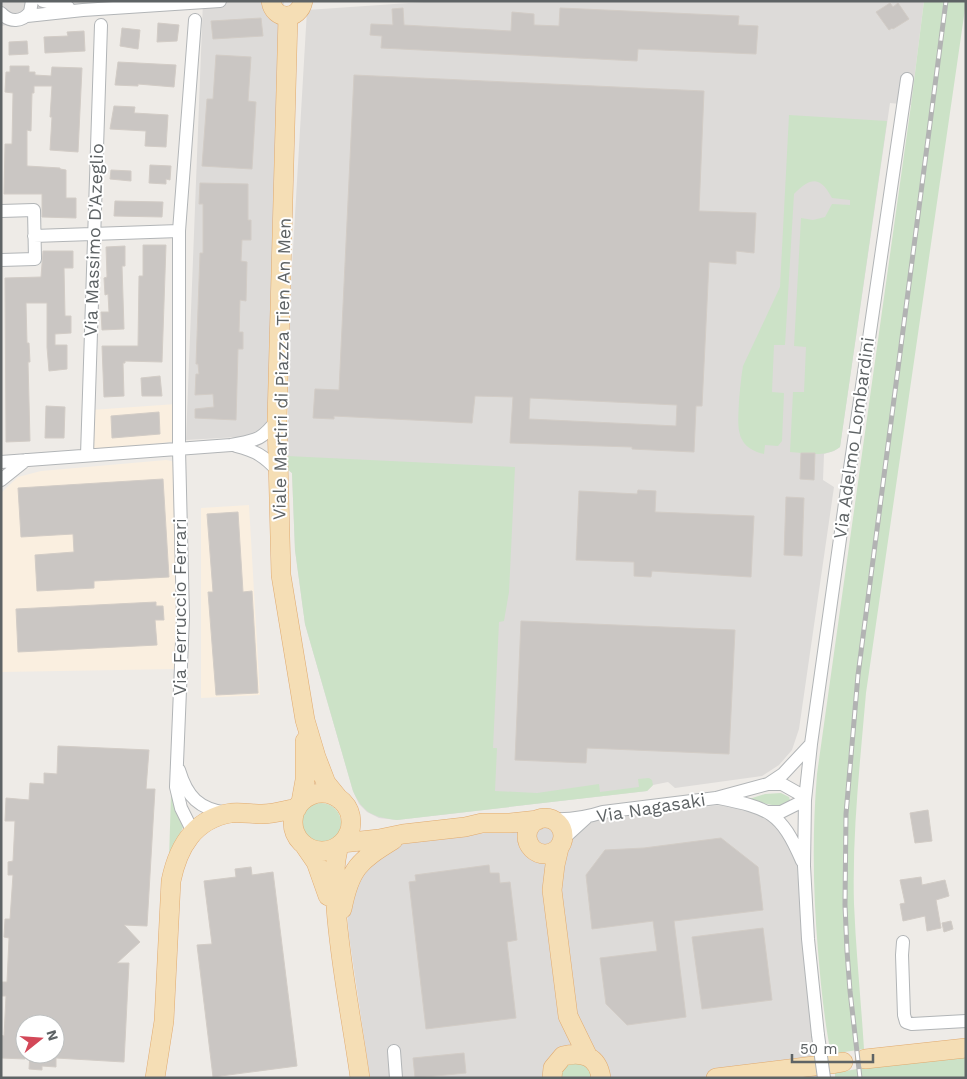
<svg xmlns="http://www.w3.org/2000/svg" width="967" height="1079" viewBox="0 0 967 1079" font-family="'Work Sans',sans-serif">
  <rect width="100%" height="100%" fill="#eeebe7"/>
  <path fill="#faefe0" d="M176,404L177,441L90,453L91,410Z
    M166,460L172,461L175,466L179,589L177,669L1,672L2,492L18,477L41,471Z
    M249,505L260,695L201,698V508Z"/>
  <path fill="#dddbd9" d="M1,1H152L1,26Z
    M203,1H284L273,414L266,430L255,436L186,440Z
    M438,1H924L911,105L890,103L840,447L834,451L824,454L823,480L834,487L799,729L792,750L779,765L762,776L675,788L668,782L653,785L647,791L397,820L379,818L367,812L359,804L353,791L305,624L295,550L292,473L287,469L290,301L307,10Z
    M728,804L747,807L776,823L796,853L805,970L819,1078H370L349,936L347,911L368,861L402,843Z"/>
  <path fill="#cce2c7" d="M924,1L966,2L866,693C860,763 852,834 854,904C856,952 861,1001 864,1049L831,1054C824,1019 821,986 818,951C813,890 812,835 817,774L911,105Z
    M789,115L887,121L840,447C825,458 807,453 790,452L793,392H804L806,347L794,346L801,218L813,220L825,217L832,204L850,205V200L832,198C820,176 811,177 794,194L785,345H774L772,392L784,393L782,441L778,446L765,445L764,454C734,447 738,426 739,401C740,389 741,378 743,366L780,287Z
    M287,456L515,467L509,592L504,621L499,622L493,748H497L495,791L537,793L599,784L600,792L639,787L638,779L649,778L652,780L653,785L647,791L397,820C373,817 363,813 353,791L305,624L295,550L292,473L287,469Z
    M781,793L789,797L790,800C779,812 762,801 749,799L765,794Z
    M171,795L178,810L183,827L169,859Z
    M301 823a20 20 0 1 1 40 0a20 20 0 1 1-40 0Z
    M966,1055V1078H835V1073L879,1065Z
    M577,1060L590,1069L592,1078H559L562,1067Z"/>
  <path fill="#cac6c3" stroke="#d2ccc6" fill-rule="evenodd" d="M890,3L893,7L898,3L909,19L893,29L892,28L889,30L876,12Z
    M403,8L404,25L511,31L512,12L534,14V25L559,26L560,8L739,16L738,25L758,26L756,54L638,49L637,61L381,48L382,36L370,35L371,24L393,25L392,9Z
    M261,18L263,36L213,39L211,21Z
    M158,23L179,25L177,41L157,42Z
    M122,28L140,30L138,49L120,46Z
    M84,31L85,51L45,53L44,37L68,36L67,32Z
    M27,41L28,54L9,55V42Z
    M216,55L251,57L248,101L256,102L252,169L202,166L207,99H213Z
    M118,62L176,65L174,87L138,84V86L115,85Z
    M10,66H29V72H35V75L51,76L52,67L82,68L78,152L50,150L52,117H50L52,86H34V93H32L31,131L27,130V166L60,168V169L66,170V198H76V218L42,217V194H4L5,144H12L13,93L5,92L6,72H10Z
    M354,75L704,91L699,211L756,213L754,253L736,251V264L709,262L702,406H696L694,452L632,449V447L510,443L513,397L475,396L472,423L334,416V419L313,418L315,389L339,390ZM530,398L677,405L676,426L529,419Z
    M114,106L135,107L134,113L168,115L166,147L145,146L146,131L110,129Z
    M150,165L171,166L170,180L166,179V184L149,183Z
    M111,170L131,171V181L110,179Z
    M200,183L248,184V220H251V240H242L241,261L247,262L246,301L240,300L239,332H243V349H238L236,420L195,418V409L214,407L213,394L195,395L196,374H199L198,364H196L200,253H203V204H199Z
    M115,201L163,202L162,217L114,216Z
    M143,245H166L162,362L125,361V363H123L124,396L104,397L102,346H138L139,276H143Z
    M125,246V266H122L124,329L102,330L101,312H109L108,294L105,295L104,278L107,277L106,247Z
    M43,251H73V268H64L65,316H71V333L55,334V345H67V369L49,371L47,347V303H26L27,343H29L30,362H28L30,441L6,442L5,278L41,277Z
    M160,376L162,396H142L141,378Z
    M46,406L65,407L64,438H45Z
    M159,412L160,434L112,438L111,416Z
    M801,453H815L814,480L800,479Z
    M163,479L169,577L94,581V588L37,591L35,555L74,552L73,534L21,537L18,488Z
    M638,490L656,491L655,512L754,516L751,577L652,571L651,577L634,576V562L576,560L579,491L637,494Z
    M786,497L804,498L802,556L784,555Z
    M238,512L243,592L252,591L258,693L216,695L208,592H213L207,514Z
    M156,602V606H163L164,620H155L157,645L18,652L16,609Z
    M521,621L735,630L729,754L587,748L586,763L515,760Z
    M58,746L149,750L146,789H155L147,926L124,925L140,942L117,963H129L124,1062L56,1058V1067L42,1066V1070L29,1069L30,1054H55V1024H25V1059L1,1058V1035L4,1036L6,996H1L2,982H7L9,938L4,937L5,919H10L13,875H8V862L13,861L15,821H5L6,798L29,800L30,783L44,784V773L57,774Z
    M928,810L932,841L915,843L910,813Z
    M721,838L758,867L763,910L674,921L686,1017L627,1025L606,1004L600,958L657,951L653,921L592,929L586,875L605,850L644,848Z
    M489,865L490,873H499L500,883L510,882L517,940L507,942L516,1018L426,1029L409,882L416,881L415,875Z
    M251,867L252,875L273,872L297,1066L213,1077L197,945L212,944L204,881L236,877L235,869Z
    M921,877L922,885L945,880L949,896L936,900L941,928L927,931L925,916L903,921L900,904L905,903L900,880Z
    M951,921L953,929L944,932L942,923Z
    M763,928L772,1000L702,1009L692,937Z
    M464,1053L466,1073L415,1078L413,1058Z"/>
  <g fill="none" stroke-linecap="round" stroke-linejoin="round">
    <defs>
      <path id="minor" d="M43,1L68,7
        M1,13C10,23 22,22 30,12L32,1
        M27,16L83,10L220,1
        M1,211L34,210L35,259L1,260
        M34,236L179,231
        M236,446C256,451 264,456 278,471
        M87,455L101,25
        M1,462L231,445C256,440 261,441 277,420
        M1,480L26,460
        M179,770C187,797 199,809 227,813
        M768,784L783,774L811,744
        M719,798C769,808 781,812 802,861
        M767,812H781L805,800
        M552,819C571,820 585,818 603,812L716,798L768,784H782L805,797
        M193,832L181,808L176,787L183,617L179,449V231L195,20
        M563,839L586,818
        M903,942L902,955L904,1015L906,1022L912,1024L966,1021
        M818,1035L808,939L804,866L805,800L811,744L849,475L907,79
        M394,1051L396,1078"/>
      <path id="primary" d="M271,1C274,21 299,21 303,1
        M288,17L277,420L281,575L305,720L316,757L326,783L339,799
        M293 822a29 29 0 1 1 58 0a29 29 0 1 1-58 0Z
        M301,802L305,780V741
        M527 836a18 18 0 1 1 36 0a18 18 0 1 1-36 0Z
        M342,843L379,839L403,834L465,827L482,823H510L538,820
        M305,846L316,862L328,896
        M339,846C333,866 335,886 336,907C340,964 352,1021 360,1078
        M559,848L555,865L552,890L568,1016L587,1055
        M342,909C350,868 359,861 393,840
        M865,1059L966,1048
        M832,1064L843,1062
        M155,1078L164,1021L171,881C178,847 194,819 231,813C242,812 252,814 262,814C274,814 286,810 297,808
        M552,1078L553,1068L563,1056C582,1051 598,1056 601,1078
        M716,1078L814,1066"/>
    </defs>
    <use href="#minor" stroke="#b2b5b7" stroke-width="14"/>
    <use href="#primary" stroke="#e0aa6f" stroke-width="20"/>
    <use href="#minor" stroke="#fff" stroke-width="12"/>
    <use href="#primary" stroke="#f5deb5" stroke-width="19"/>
    <defs>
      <path id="rail" d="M860,1078L850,991L847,951L845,905L846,814L858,675L946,1"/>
    </defs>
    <use href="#rail" stroke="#b2b3b3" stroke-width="5"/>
    <use href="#rail" stroke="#fff" stroke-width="3" stroke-dasharray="9" stroke-linecap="butt"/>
    <defs>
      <path id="minor-bridge" d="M818,1035L824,1078"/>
    </defs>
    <use href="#minor-bridge" stroke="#b2b5b7" stroke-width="14" stroke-linecap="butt"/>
    <use href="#minor-bridge" stroke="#fff" stroke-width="12"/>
  </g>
  <g text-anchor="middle" stroke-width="4" stroke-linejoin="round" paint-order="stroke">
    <g font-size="18" fill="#5e6365" stroke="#fff">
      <text transform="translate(94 240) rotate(-88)" y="6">Via Massimo D'Azeglio</text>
      <text transform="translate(282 369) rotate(-89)" y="6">Viale Martiri di Piazza Tien An Men</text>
      <text transform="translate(854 438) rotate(-82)" y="6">Via Adelmo Lombardini</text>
      <text transform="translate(180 607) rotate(-90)" y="6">Via Ferruccio Ferrari</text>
      <text transform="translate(651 808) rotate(-9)" y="6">Via Nagasaki</text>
    </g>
  </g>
  <rect width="967" height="1079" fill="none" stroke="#5e6365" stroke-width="5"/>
  <g transform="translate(40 1039) rotate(73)"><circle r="24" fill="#ffffff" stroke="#bfc1c1"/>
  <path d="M0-4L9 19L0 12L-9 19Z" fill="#d34858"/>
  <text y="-8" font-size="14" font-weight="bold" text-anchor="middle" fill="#5e6365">N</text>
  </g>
  <path d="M792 1054v8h81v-8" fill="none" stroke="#5e6365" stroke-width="2.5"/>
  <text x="800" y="1054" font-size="15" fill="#5e6365" stroke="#ffffff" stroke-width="4" paint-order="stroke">50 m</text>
</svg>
